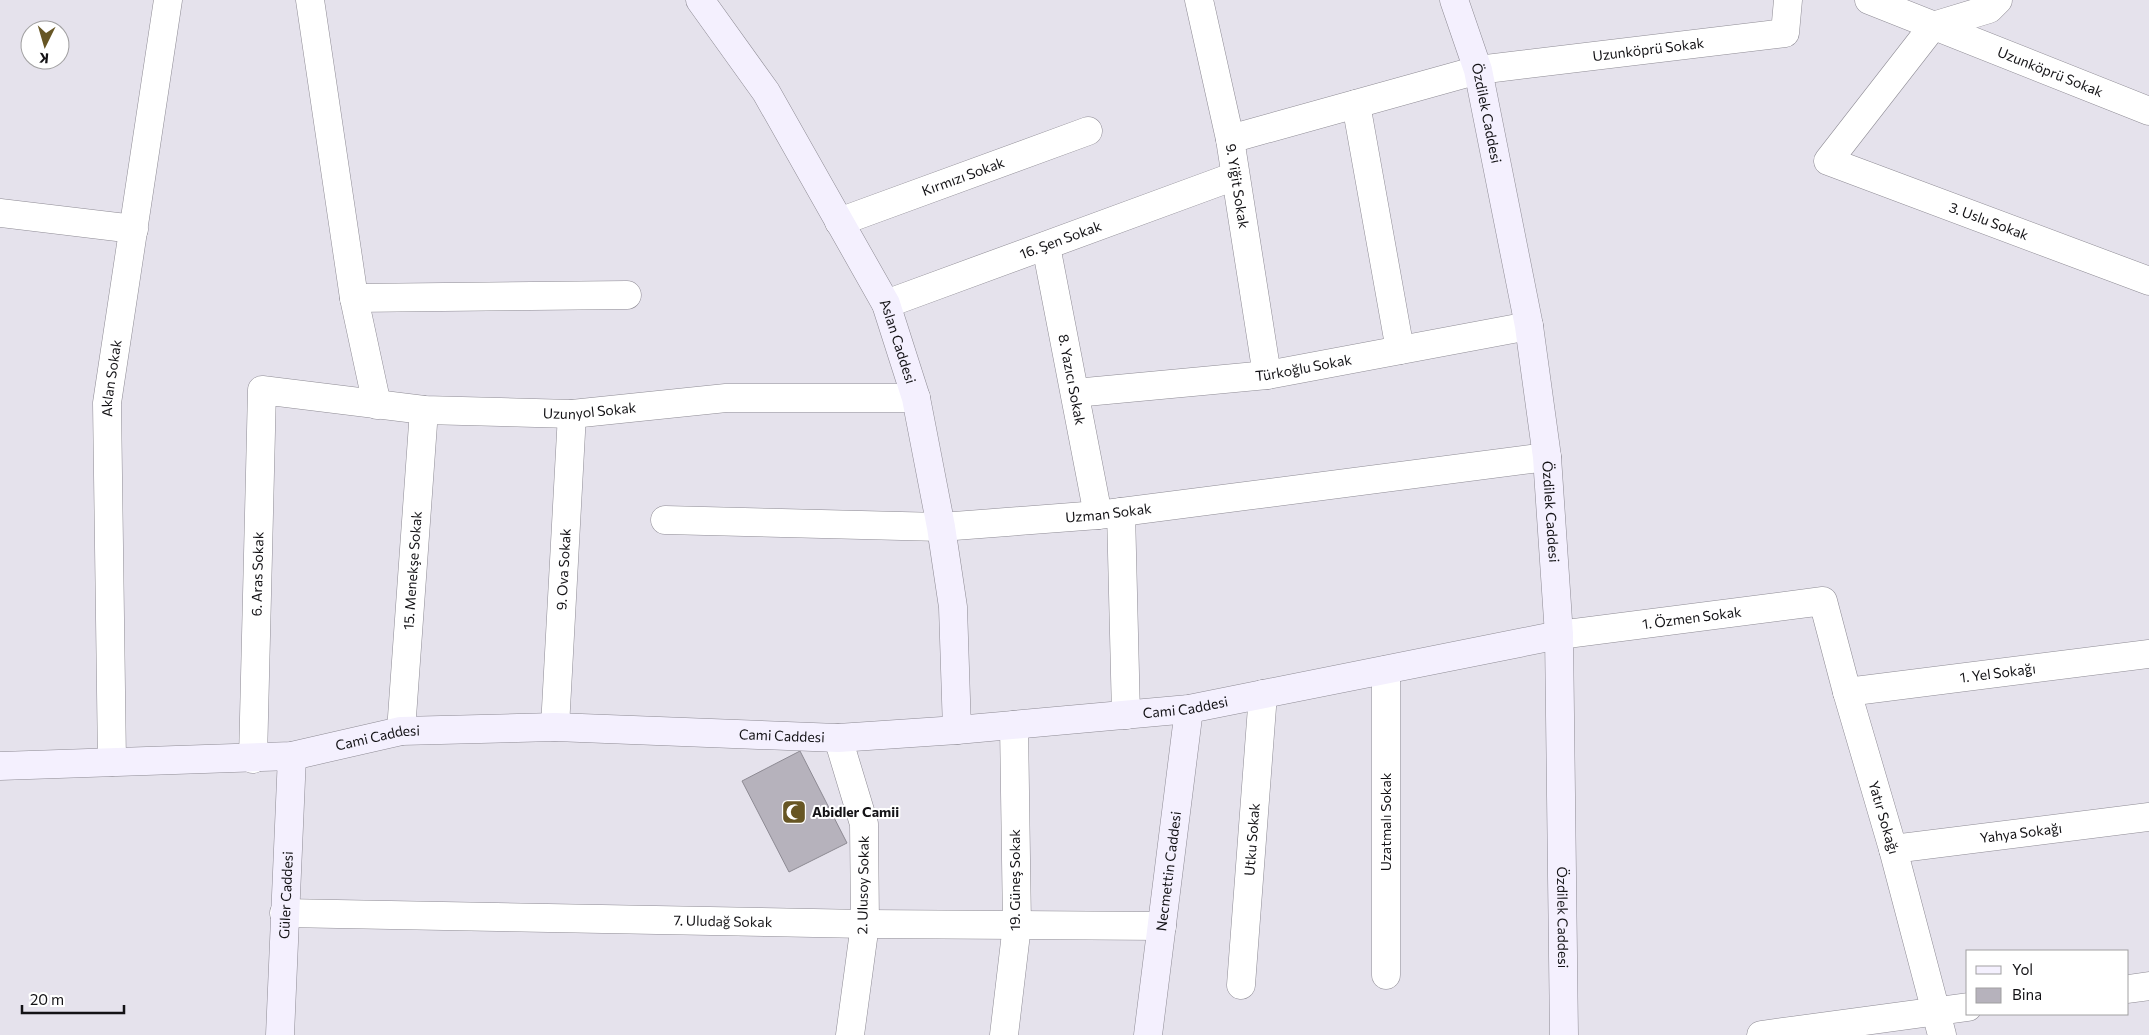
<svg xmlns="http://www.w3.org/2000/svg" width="2149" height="1035" viewBox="0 0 2149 1035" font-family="Commissioner,sans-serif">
  <rect width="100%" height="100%" fill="#e5e2ec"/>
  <path fill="#b6b2bc" stroke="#8d8a93" d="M800,751L847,843L789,872L742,781Z"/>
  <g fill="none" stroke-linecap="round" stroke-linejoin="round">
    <defs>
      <g id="minor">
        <path d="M310,0L354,298L377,405"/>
        <path id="s1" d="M1199,0L1230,139L1267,375"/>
        <path id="s2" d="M1869,0L2149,111"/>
        <path id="s3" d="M1998,0L1989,9L1933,26L1828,161L2149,281"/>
        <path d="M1356,104L1400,350"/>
        <path id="s4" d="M1230,139L1478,70L1785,33L1788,0"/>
        <path d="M0,213L134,229"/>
        <path id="s5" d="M839,222L1088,131"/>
        <path id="s6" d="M1046,246L1098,515"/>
        <path d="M354,298L627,295"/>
        <path id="s7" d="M886,304L1235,176"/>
        <path id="s8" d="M1075,393L1267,375L1529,326"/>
        <path d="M1121,512L1126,715"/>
        <path id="s9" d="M665,520L941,527L1098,515L1547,457"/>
        <path id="s10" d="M1559,635L1823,601L1847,692L1893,849L1942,1035"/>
        <path d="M1386,670V975"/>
        <path id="s11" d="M1847,692L2149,654"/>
        <path id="s12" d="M555,727L572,414"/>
        <path id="s13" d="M401,731L424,410"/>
        <path d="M838,738L864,824L865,924L850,1035"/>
        <path id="s14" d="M253,759L262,390L424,410L572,414L726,398H916"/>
        <path id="s15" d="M112,762L107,403L168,0"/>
        <path id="s16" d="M1893,849L2149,817"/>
        <path id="s17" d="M284,913L865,924L1162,926"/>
        <path id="s18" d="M1241,985L1263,694"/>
        <path d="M2128,989L2149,986"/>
        <path d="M1004,1035L1017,925L1014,725"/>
        <path d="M1761,1035L1968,1007"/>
      </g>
      <g id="secondary">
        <path id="s19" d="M700,0L766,92L886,304L916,398L941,527L953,607L957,730"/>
        <path id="s20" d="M1454,0L1478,70L1529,326L1547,457L1559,635L1564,1035"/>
        <path id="s21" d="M0,766L292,756L401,731L555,727L838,738L957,730L1189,709L1559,635"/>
        <path id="s22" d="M280,1035L292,756"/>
        <path id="s23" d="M1148,1035L1189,709"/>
      </g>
    </defs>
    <use href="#minor" stroke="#8e8b94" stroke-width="29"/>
    <use href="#secondary" stroke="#8e8b94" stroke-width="29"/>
    <use href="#minor" stroke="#fff" stroke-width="28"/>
    <use href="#secondary" stroke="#f4f0fe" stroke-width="28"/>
  </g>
  <defs>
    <symbol id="mosque-square" viewBox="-11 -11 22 22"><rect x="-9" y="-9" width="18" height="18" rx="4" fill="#675624" stroke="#fff"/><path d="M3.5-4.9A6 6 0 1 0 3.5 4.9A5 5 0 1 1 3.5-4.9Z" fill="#fff"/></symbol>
  </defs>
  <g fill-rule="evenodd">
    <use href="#mosque-square" x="780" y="798" width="28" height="28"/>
  </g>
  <g text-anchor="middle" stroke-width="4" stroke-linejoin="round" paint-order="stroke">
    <g font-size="14" fill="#131215" stroke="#fff">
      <text dy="5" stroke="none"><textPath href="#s4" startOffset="429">Uzunköprü Sokak</textPath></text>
      <text dy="5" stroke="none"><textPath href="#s2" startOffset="195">Uzunköprü Sokak</textPath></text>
      <text dy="5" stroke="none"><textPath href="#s20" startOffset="118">Özdilek Caddesi</textPath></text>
      <text dy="5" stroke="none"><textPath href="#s5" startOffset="132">Kırmızı Sokak</textPath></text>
      <text dy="5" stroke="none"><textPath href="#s1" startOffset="190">9. Yiğit Sokak</textPath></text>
      <text dy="5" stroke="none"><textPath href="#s3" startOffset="414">3. Uslu Sokak</textPath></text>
      <text dy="5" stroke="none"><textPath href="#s7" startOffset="186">16. Şen Sokak</textPath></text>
      <text dy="5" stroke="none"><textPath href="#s19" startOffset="396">Aslan Caddesi</textPath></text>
      <text dy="5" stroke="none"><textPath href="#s8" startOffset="230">Türkoğlu Sokak</textPath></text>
      <text dy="5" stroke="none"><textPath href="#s15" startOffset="384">Aklan Sokak</textPath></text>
      <text dy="5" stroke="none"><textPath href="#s6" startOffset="136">8. Yazıcı Sokak</textPath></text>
      <text dy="5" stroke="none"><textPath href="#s14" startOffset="698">Uzunyol Sokak</textPath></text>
      <text dy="5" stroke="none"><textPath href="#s9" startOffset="444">Uzman Sokak</textPath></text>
      <text dy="5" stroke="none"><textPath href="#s20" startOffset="522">Özdilek Caddesi</textPath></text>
      <text dy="5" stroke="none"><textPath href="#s13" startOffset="161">15. Menekşe Sokak</textPath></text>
      <text dy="5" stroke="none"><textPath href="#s12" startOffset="158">9. Ova Sokak</textPath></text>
      <text dy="5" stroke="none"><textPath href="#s14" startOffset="185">6. Aras Sokak</textPath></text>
      <text dy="5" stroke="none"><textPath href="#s10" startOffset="134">1. Özmen Sokak</textPath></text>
      <text dy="5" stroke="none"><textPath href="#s11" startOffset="152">1. Yel Sokağı</textPath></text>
      <text dy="5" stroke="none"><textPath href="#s21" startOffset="1190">Cami Caddesi</textPath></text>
      <text dy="5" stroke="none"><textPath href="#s21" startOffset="785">Cami Caddesi</textPath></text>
      <text dy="5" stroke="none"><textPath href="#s21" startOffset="380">Cami Caddesi</textPath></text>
      <text dy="5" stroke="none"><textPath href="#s10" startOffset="491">Yatır Sokağı</textPath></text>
      <text transform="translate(1386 822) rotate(-90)" y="5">Uzatmalı Sokak</text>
      <text dy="5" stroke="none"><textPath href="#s16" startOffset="129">Yahya Sokağı</textPath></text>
      <text dy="5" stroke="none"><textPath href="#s18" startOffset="146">Utku Sokak</textPath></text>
      <text dy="5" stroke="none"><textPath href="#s23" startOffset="165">Necmettin Caddesi</textPath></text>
      <text transform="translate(1015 880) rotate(-90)" y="5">19. Güneş Sokak</text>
      <text transform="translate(863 885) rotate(-89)" y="5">2. Ulusoy Sokak</text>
      <text dy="5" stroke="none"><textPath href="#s22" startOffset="140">Güler Caddesi</textPath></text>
      <text dy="5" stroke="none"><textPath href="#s20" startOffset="928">Özdilek Caddesi</textPath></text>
      <text dy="5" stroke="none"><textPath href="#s17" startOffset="439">7. Uludağ Sokak</textPath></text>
    </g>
    <g font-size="14" font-weight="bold" fill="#131215" stroke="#fff" text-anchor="start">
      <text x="812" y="817">Abidler Camii</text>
    </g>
  </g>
  <rect x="1966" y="950" width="162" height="65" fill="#ffffff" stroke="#a1a0a1"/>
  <rect x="1976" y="966" width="25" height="8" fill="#f4f0fe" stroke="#a1a0a1"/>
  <text x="2012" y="975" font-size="15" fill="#131215">Yol</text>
  <rect x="1976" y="988" width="25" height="15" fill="#b6b2bc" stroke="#a1a0a1"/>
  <text x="2012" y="1000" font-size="15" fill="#131215">Bina</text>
  <g transform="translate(45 45) rotate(185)"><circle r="24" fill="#ffffff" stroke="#a1a0a1"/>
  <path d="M0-4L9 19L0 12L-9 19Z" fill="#675624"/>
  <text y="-8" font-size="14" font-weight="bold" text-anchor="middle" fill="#131215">K</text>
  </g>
  <path d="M22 1005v8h102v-8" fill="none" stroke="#131215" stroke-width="2.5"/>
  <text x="30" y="1005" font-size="15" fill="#131215" stroke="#ffffff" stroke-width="4" paint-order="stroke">20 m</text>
</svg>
